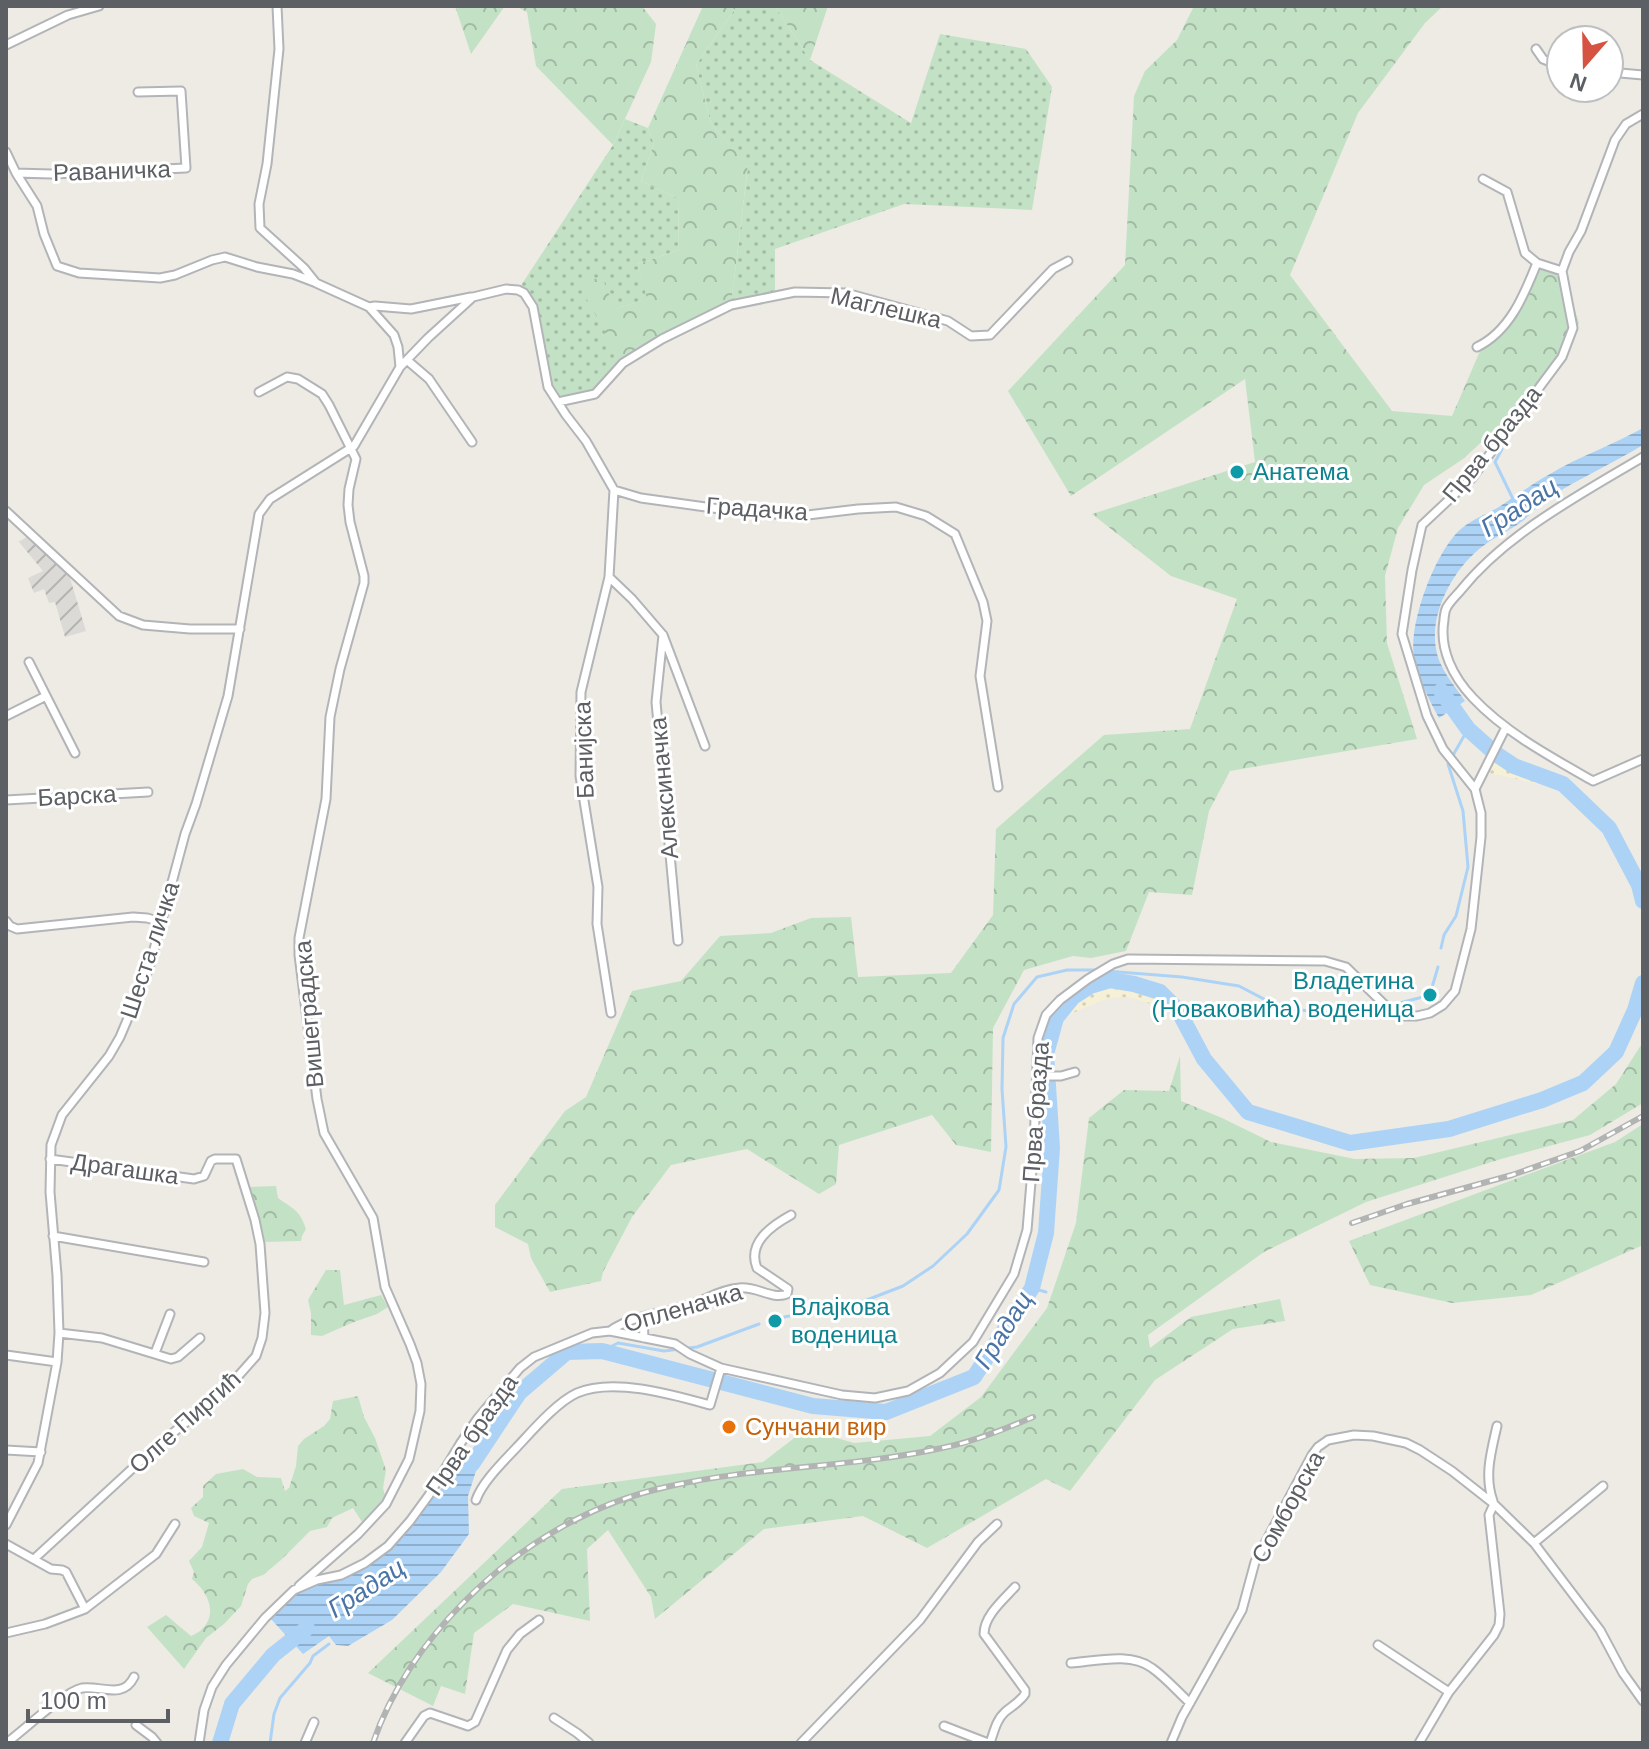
<svg xmlns="http://www.w3.org/2000/svg" width="1649" height="1749" viewBox="0 0 1649 1749" font-family="Arial,sans-serif">
  <defs>
    <pattern id="industrial-furrows" width="10" height="10" patternUnits="userSpaceOnUse" patternTransform="scale(2)"><rect width="10" height="10" fill="#dcdad6"/><path d="M-1 1l2-2M0 10L10 0M9 11l2-2" fill="none" stroke="#b6b4b1"/></pattern>
    <pattern id="grass-dots" width="8" height="8" patternUnits="userSpaceOnUse" patternTransform="scale(2)"><rect width="8" height="8" fill="#c3e2c5"/><path d="M2 2h.1M6 6h.1" fill="none" stroke="#a2baa4" stroke-width="1.8" stroke-linecap="round"/></pattern>
    <pattern id="forest-crowns" width="20" height="18" patternUnits="userSpaceOnUse" patternTransform="scale(2)"><rect width="20" height="18" fill="#c3e2c5"/><path d="M2 6a3 3 0 1 1 6 0M12 15a3 3 0 1 1 6 0" fill="none" stroke="#a2baa4"/></pattern>
    <pattern id="sand-dots" width="8" height="8" patternUnits="userSpaceOnUse" patternTransform="scale(2)"><rect width="8" height="8" fill="#f6f0d6"/><path d="M2 2h.1M6 6h.1" fill="none" stroke="#d5d0ba" stroke-width="1.8" stroke-linecap="round"/></pattern>
    <pattern id="water-rules" width="6" height="5" patternUnits="userSpaceOnUse" patternTransform="scale(2)"><rect width="6" height="5" fill="#acd3f6"/><path d="M0 2.5h6" fill="none" stroke="#8faecb"/></pattern>
  </defs>
  <rect width="100%" height="100%" fill="#edebe4"/>
  <path fill="url(#industrial-furrows)" d="M31,534L67,568L86,631L65,637L55,602L49,603L44,589L34,593L28,578L43,571L19,542Z"/>
  <path fill="url(#grass-dots)" d="M737,6H775L810,60L911,123L940,34L1026,49L1052,87L1032,210L904,204L775,249V296L731,305L748,166L711,124L696,65Z
    M625,119L648,128L654,144L641,181L678,198L679,250L638,264L648,299L615,309L623,363L595,394L558,402L548,387L533,307L518,290L613,145Z"/>
  <path fill="url(#forest-crowns)" d="M455,6H505L471,54Z
    M515,6H642L656,24L651,62L613,145L536,66L527,12Z
    M703,6H737L696,65L711,124L748,165L731,305L623,363L578,284L602,277L615,309L647,299L638,264L679,250L678,198L641,181L654,144L648,128Z
    M775,6H828L810,60Z
    M1194,6H1443L1425,23L1358,113L1290,275L1392,411L1452,416L1483,344L1501,331L1537,263L1562,271L1579,323L1562,357L1536,392L1463,459L1424,485L1398,528L1385,576L1387,643L1417,739L1230,771L1209,811L1192,895L1149,892L1126,951L1091,958L1073,956L1024,970L993,1028L991,1152L956,1145L932,1115L839,1145L836,1184L819,1194L747,1149L671,1165L632,1217L603,1272L601,1281L550,1292L531,1258L528,1244L495,1227V1205L565,1111L586,1097L632,991L681,981L720,936L771,933L811,918L851,917L858,977L951,973L993,915L996,829L1104,735L1190,729L1237,599L1171,576L1092,514L1255,462L1245,379L1071,496L1008,391L1125,265L1134,96L1145,71L1177,40Z
    M1643,1042V1103L1590,1135L1501,1159L1366,1202L1264,1252L1148,1335L1150,1348L1191,1317L1280,1299L1285,1321L1233,1329L1155,1380L1070,1491L1046,1479L927,1548L863,1516L764,1529L655,1619L651,1597L608,1530L587,1549L590,1621L513,1604L474,1633L465,1694L441,1686L433,1706L368,1673L562,1489L763,1462L806,1429L854,1443L930,1436L981,1397L1047,1308L1076,1223L1089,1118L1124,1090L1169,1091L1180,1056L1181,1101L1222,1118L1271,1142L1355,1159L1414,1158L1573,1120L1616,1084Z
    M1643,1124V1245L1531,1295L1452,1303L1370,1285L1349,1241L1615,1142Z
    M276,1186L278,1198C293,1209 300,1210 306,1229L302,1236L301,1241L265,1242L250,1187Z
    M326,1270H340L344,1305L381,1295L388,1307L377,1314L354,1322L322,1336L311,1335V1313L308,1300Z
    M358,1396L364,1417L375,1438L386,1470L383,1488L385,1495L377,1508L362,1522L353,1508L332,1518L327,1527L310,1531L281,1560L263,1575L252,1579L248,1584L241,1606L224,1624L206,1638L184,1669L147,1627L166,1615L191,1636C195,1634 200,1632 203,1628C218,1612 207,1591 192,1579L194,1572L189,1561L202,1547L209,1523L194,1516L191,1508L203,1497V1486L216,1474L243,1469L257,1477L281,1478L285,1491L289,1488L296,1466L298,1446L304,1439L324,1426L330,1419L333,1401Z"/>
  <path fill="url(#sand-dots)" d="M1496,754L1514,766L1540,775L1538,784L1499,775L1483,774Z
    M1110,980L1134,984L1160,992L1178,1010C1159,1011 1142,997 1123,997C1099,997 1079,1014 1056,1018C1075,995 1081,989 1110,980Z"/>
  <path fill="url(#water-rules)" d="M1643,428V445C1611,464 1578,479 1547,499C1538,505 1532,513 1524,520C1509,531 1492,538 1478,550C1449,575 1425,622 1439,660C1445,675 1456,688 1465,701L1439,718C1428,698 1418,678 1414,656C1408,624 1436,549 1462,528C1473,519 1487,514 1499,507C1516,496 1532,484 1550,474C1580,456 1613,445 1643,428Z
    M483,1449L468,1496L469,1534L441,1572L392,1620L348,1646L336,1645L329,1636L303,1654L270,1618L302,1590L356,1573L389,1551L443,1486L456,1463Z"/>
  <g fill="none" stroke-linecap="round" stroke-linejoin="round">
    <path stroke="#acd3f6" stroke-width="3" d="M1502,449L1495,462L1513,499
      M1441,948L1444,935L1456,916L1468,867L1463,811L1448,764L1468,729
      M1106,971L1182,977L1239,986L1281,1008L1329,1013L1376,1009L1419,998L1430,994L1438,967
      M1032,1288L1046,1292
      M784,1317L859,1303L903,1286L933,1266L967,1234L999,1190L1006,1147L1002,1089L1003,1038L1014,1004L1037,977L1067,970H1099
      M602,1351L618,1343L664,1351L697,1347L759,1324
      M270,1743L274,1714L280,1698L310,1663L313,1656L329,1644"/>
    <path stroke="#acd3f6" stroke-width="16" d="M1441,691L1468,729L1496,754L1514,766L1563,784L1609,828L1639,885L1643,901
      M472,1464L519,1393L567,1352L602,1351L813,1406L886,1412L974,1377L1032,1288L1046,1233L1052,1148L1046,1054L1056,1018L1073,997L1090,986L1110,980L1134,984L1160,992L1178,1010L1204,1059L1248,1112L1350,1143L1449,1129L1542,1100L1583,1083L1616,1052L1635,1010L1643,983
      M220,1743L232,1704L273,1655L307,1628"/>
    <defs>
      <path id="minor" d="M277,6L279,49L267,164L259,204L260,228L304,268L316,283L369,307L394,335L398,347L400,367
        M6,45L68,15L99,6
        M1536,49L1543,59L1561,66
        M1609,72L1643,75
        M6,152L16,173L37,206L44,234L57,266L79,273L160,278L175,275L212,260L225,257L257,267L293,274L314,282
        M16,173L51,174L186,168L181,91L138,92
        M1483,179L1507,192L1525,253L1537,263
        M369,307L375,306L411,309L471,297
        M1477,347C1510,331 1524,295 1537,263L1562,271
        M408,361L429,379L472,442
        M259,392L287,377L298,379L322,394L329,405L356,459L349,489L348,505L350,522L364,576V583L340,669L330,717L326,799L299,938V955L317,1099L324,1133L373,1218L385,1287L410,1344L417,1363L421,1384L420,1411L409,1459L386,1504L358,1534L299,1586
        M558,402L595,394L623,363L662,339L731,305L795,292L846,293L948,321L971,336L990,335L1053,269L1068,261
        M1643,457C1581,494 1507,533 1461,590C1457,595 1449,602 1446,609C1445,611 1444,618 1444,620C1439,649 1453,677 1473,698C1506,733 1551,757 1593,781L1643,759
        M6,511L119,616L143,625L190,629H240
        M609,577L632,599L663,635L705,746
        M663,635L656,702L678,941
        M29,662L75,753
        M6,716L46,696
        M1475,789L1506,727
        M6,800L148,792
        M6,921L10,926L17,929L133,917L147,918L162,922
        M611,1013L597,924L598,887L580,776L581,692L609,577L614,490
        M1037,1076H1061L1075,1072
        M53,1236L204,1262
        M643,1317L644,1338
        M610,1331C632,1315 661,1314 686,1306C704,1301 721,1289 739,1288C757,1286 772,1300 787,1294L788,1289L757,1268C747,1243 771,1226 791,1215
        M59,1333L102,1338L171,1359L178,1357L200,1338
        M155,1353L170,1314
        M6,1355L57,1362
        M6,1450L41,1452
        M476,1500C482,1482 504,1461 517,1447C532,1431 557,1402 577,1393C613,1377 674,1395 710,1405L721,1368
        M1493,1501C1484,1476 1491,1452 1497,1426
        M6,1525L38,1463L57,1362L59,1333L57,1275L50,1192L51,1145L62,1115L109,1056L120,1037L149,968L185,834L196,804L228,696L259,514L270,499L354,446L400,367L428,338L473,297L506,289L518,290L524,293L533,307L548,387L566,415L586,441L614,490L641,498L727,510L799,516L858,509L896,507L926,516L955,534L983,602L987,621L980,676L998,787
        M1534,1543L1603,1486
        M6,1544L51,1569L62,1570L66,1572L85,1609
        M34,1559L159,1444L224,1392L256,1356L262,1338L265,1313L260,1244L255,1220L236,1159H215L211,1161L204,1176L194,1179L50,1159
        M6,1633L45,1624L85,1609L156,1554L175,1524
        M1378,1645L1449,1692
        M1071,1663C1096,1661 1131,1652 1152,1668C1166,1678 1178,1692 1190,1703
        M554,1718L577,1733L589,1743
        M136,1725L152,1737L157,1743
        M944,1726L988,1743
        M9,1741C25,1729 64,1692 82,1688C100,1685 123,1700 134,1677
        M199,1743L204,1710L212,1687L226,1665L265,1618L294,1590L317,1580L341,1575L365,1563L388,1546L410,1521L429,1495L460,1444L478,1418L520,1368L534,1357L592,1333L610,1331L675,1344L690,1354L721,1368L842,1395L875,1398L908,1391L940,1373L973,1342L1014,1274L1027,1230L1034,1146L1038,1038L1046,1015L1060,1000L1088,979L1113,964L1128,959L1325,961L1346,967L1392,1012L1402,1016H1417L1430,1013L1443,1005L1455,991L1471,929L1481,837V813L1475,789L1443,749L1427,716L1402,634L1412,570L1422,525L1472,478L1562,357L1573,328L1562,271L1569,252L1581,231L1615,140L1626,124L1643,114
        M305,1743L314,1722
        M405,1743L424,1716L430,1713L468,1726L475,1722L507,1650L520,1634L539,1620
        M801,1743L920,1620L978,1542L997,1524
        M990,1743C994,1732 996,1720 1005,1712C1012,1706 1020,1702 1025,1694V1690L984,1634C984,1616 1003,1600 1015,1587
        M1171,1743L1182,1717L1242,1610L1255,1562L1312,1455L1318,1447L1328,1440L1354,1435L1373,1436L1406,1443L1420,1450L1452,1471L1494,1504L1534,1543L1600,1630L1623,1673L1643,1701
        M1419,1743L1449,1692L1494,1635L1499,1625L1500,1614L1489,1515L1494,1504"/>
    </defs>
    <use href="#minor" stroke="#b2b4b8" stroke-width="11"/>
    <use href="#minor" stroke="#fff" stroke-width="7"/>
    <defs>
      <path id="rail" d="M1352,1223L1407,1204L1512,1175L1580,1151L1643,1116
        M373,1743C391,1690 425,1641 464,1602C519,1546 589,1504 666,1487C756,1466 851,1468 942,1448C973,1442 1003,1430 1033,1417"/>
    </defs>
    <use href="#rail" stroke="#b2b3b3" stroke-width="6"/>
    <use href="#rail" stroke="#fff" stroke-width="3" stroke-dasharray="9" stroke-linecap="butt"/>
  </g>
  <g fill="#0f9aa8" stroke="#fff" stroke-width="3">
    <circle cx="1237" cy="472" r="8"/>
    <circle cx="1430" cy="995" r="8"/>
    <circle cx="775" cy="1321" r="8"/>
  </g>
  <circle fill="#e8710a" stroke="#fff" stroke-width="3" cx="729" cy="1427" r="8"/>
  <g text-anchor="middle" stroke-width="6" stroke-linejoin="round" paint-order="stroke">
    <g font-size="24" fill="#5c5f63" stroke="#fff">
      <text transform="translate(112 171) rotate(-2)" y="8">Раваничка</text>
      <text transform="translate(886 308) rotate(13)" y="8">Маглешка</text>
      <text transform="translate(1492 444) rotate(-51)" y="8">Прва бразда</text>
      <text transform="translate(757 509) rotate(4)" y="8">Градачка</text>
      <text transform="translate(584 750) rotate(-92)" y="8">Банијска</text>
      <text transform="translate(664 788) rotate(-95)" y="8">Алексиначка</text>
      <text transform="translate(77 796) rotate(-3)" y="8">Барска</text>
      <text transform="translate(150 950) rotate(-72)" y="8">Шеста личка</text>
      <text transform="translate(309 1014) rotate(-95)" y="8">Вишеградска</text>
      <text transform="translate(1036 1112) rotate(-86)" y="8">Прва бразда</text>
      <text transform="translate(125 1169) rotate(8)" y="8">Драгашка</text>
      <text transform="translate(683 1308) rotate(-16)" y="8">Опленачка</text>
      <text transform="translate(185 1422) rotate(-42)" y="8">Олге Пиргић</text>
      <text transform="translate(472 1435) rotate(-55)" y="8">Прва бразда</text>
      <text transform="translate(1288 1507) rotate(-61)" y="8">Сомборска</text>
    </g>
    <g font-size="24" fill="#0d838f" stroke="#fff" text-anchor="start">
      <text x="1253" y="480">Анатема</text>
      <text x="1414" y="989" text-anchor="end">Владетина<tspan x="1414" dy="28">(Новаковића) воденица</tspan></text>
      <text x="791" y="1315">Влајкова<tspan x="791" dy="28">воденица</tspan></text>
    </g>
    <g font-size="24" fill="#c56008" stroke="#fff" text-anchor="start">
      <text x="745" y="1435">Сунчани вир</text>
    </g>
    <g font-size="26" font-style="italic" fill="#4b74a6" stroke="#fff">
      <text transform="translate(1519 507) rotate(-33)" y="9">Градац</text>
      <text transform="translate(1003 1330) rotate(-58)" y="9">Градац</text>
      <text transform="translate(366 1588) rotate(-33)" y="9">Градац</text>
    </g>
  </g>
  <rect width="1649" height="1749" fill="none" stroke="#5c5f63" stroke-width="16"/>
  <g transform="translate(1585 64) rotate(200)"><circle r="38" fill="#ffffff" stroke="#bebfc1" stroke-width="2"/>
  <path d="M0-6L14 30L0 20L-14 30Z" fill="#d65241"/>
  <text y="-12" font-size="22" font-weight="bold" text-anchor="middle" fill="#5c5f63">N</text>
  </g>
  <path d="M28 1709v12h140v-12" fill="none" stroke="#5c5f63" stroke-width="4"/>
  <text x="40" y="1709" font-size="24" fill="#5c5f63" stroke="#ffffff" stroke-width="6" paint-order="stroke">100 m</text>
</svg>
